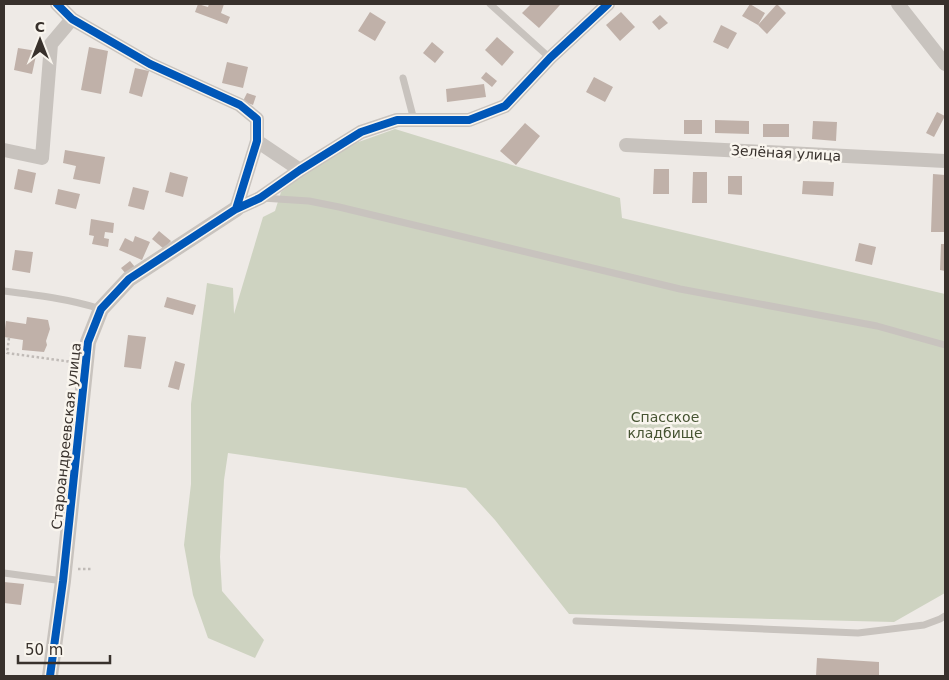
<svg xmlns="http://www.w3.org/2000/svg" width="949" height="680" viewBox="0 0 949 680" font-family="'DejaVu Sans',sans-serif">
  <rect width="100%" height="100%" fill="#eeeae6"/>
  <path fill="#ced3c1" d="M395,129L620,198L622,218L945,294V593L894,622L569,614L495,520L466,488L228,453L224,480L220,557L222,591L264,640L255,658L208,638L193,595L184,545L191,484V404L207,283L233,288L234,314L263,217L275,211L281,192L336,150Z"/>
  <path fill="#c0b1a9" d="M198,4L208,7L209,4H224L221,13L230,17L227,24L195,12Z
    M531,4H559L560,5L539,28L522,13Z
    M750,4L765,13L758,25L742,16Z
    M777,4L786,13L767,34L758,25Z
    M370,12L386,22L375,41L358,31Z
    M621,12L635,27L620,41L606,25Z
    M660,15L668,23L659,30L652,22Z
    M721,25L737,33L728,49L713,42Z
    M497,37L514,52L502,66L485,50Z
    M432,42L444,52L435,63L423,53Z
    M89,47L108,51L101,94L81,90Z
    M18,48L37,51L32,74L14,70Z
    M227,62L248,67L243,88L222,83Z
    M135,68L149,71L142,97L129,93Z
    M486,72L497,81L492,87L481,78Z
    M594,77L613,87L605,102L586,92Z
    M484,84L486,97L447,102L446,89Z
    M247,93L256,96L253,105L243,101Z
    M937,112L945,116L934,137L926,133Z
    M684,120H702V134H684Z
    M715,120L749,121V134L715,133Z
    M813,121L837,122L836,141L812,139Z
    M525,123L540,136L516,165L500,151Z
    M763,124H789V137H763Z
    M65,150L105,157L100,184L73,179L76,166L63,163Z
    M18,169L36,173L32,193L14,189Z
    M654,169H669V194H653Z
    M170,172L188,177L183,197L165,192Z
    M693,172H707V203H692Z
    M933,174L945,175V232H931Z
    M728,176H742V195L728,194Z
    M803,181L834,182L833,196L802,194Z
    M133,187L149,191L144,210L128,206Z
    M58,189L80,194L76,209L55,204Z
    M91,219L114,223L113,233L105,232L104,238L109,239L108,247L92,244L94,236L89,235Z
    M159,231L171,241L164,249L152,239Z
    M135,236L150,242L142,260L119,250L125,238L133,242Z
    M859,243L876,247L872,265L855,261Z
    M941,244H945V271L940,270Z
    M15,250L33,252L30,273L12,270Z
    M130,261L135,267L126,274L121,268Z
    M167,297L196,305L193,315L164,307Z
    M27,317L48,320L50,329L46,341L47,345L44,352L22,350L23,340L4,337L6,321L26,324Z
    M128,335L146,337L141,369L124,367Z
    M175,361L185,364L179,390L168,387Z
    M4,582L24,584L21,605L4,603Z
    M817,658L879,662V676H816Z"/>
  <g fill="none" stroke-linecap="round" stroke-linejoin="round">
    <path stroke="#c0bbb7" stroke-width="2.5" stroke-dasharray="2.5 2.5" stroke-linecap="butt" d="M9,338L7,353L72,362
      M78,569H92"/>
    <path stroke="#c8c3be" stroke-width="7" d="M490,4L550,58
      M403,78L414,120
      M262,198L309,201L339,207L680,289L877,326L945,345
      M4,291C37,295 69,299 101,309
      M4,573L63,581
      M576,621L858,633L924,625L940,619L945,616"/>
    <path stroke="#c8c3be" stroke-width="14" d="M57,4L72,19L150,64L240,105L257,119V141L236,209
      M898,4L945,64
      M257,141L300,170
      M626,145L945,161
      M4,150L42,158L51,44L72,19
      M236,209L260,198L300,170L361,132L397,120H469L505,106L550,58L608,4"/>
    <path stroke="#c8c3be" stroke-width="16" d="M50,676L63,581L88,342L101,309L129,279L236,209"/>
    <defs>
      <path id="cycleway" d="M57,4L72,19L150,64L240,105L257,119V141L236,209
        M50,676L63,581L88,342L101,309L129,279L236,209L260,198L300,170L361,132L397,120H469L505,106L550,58L608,4"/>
    </defs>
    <use href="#cycleway" stroke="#f9f5ee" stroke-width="11"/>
    <use href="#cycleway" stroke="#0057b8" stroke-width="8"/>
  </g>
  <g text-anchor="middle" stroke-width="5" stroke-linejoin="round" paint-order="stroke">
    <g font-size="14" fill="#38312c" stroke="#f9f5ee">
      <text transform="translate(786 153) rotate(3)" y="5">Зелёная улица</text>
      <text transform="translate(66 436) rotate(-84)" y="5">Староандреевская улица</text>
    </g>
    <g font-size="14" fill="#465432" stroke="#f9f5ee">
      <text x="665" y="422">Спасское<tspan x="665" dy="16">кладбище</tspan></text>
    </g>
  </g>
  <rect width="949" height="680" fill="none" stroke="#38312c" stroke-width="10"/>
  <g transform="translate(40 40)" stroke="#f9f5ee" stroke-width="4" paint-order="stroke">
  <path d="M0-4L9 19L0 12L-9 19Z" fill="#38312c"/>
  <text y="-8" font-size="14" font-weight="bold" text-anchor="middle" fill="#38312c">С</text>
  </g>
  <path d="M18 655v8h92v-8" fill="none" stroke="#38312c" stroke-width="2.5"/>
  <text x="25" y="655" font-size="15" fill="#38312c" stroke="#f9f5ee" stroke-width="4" paint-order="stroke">50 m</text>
</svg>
